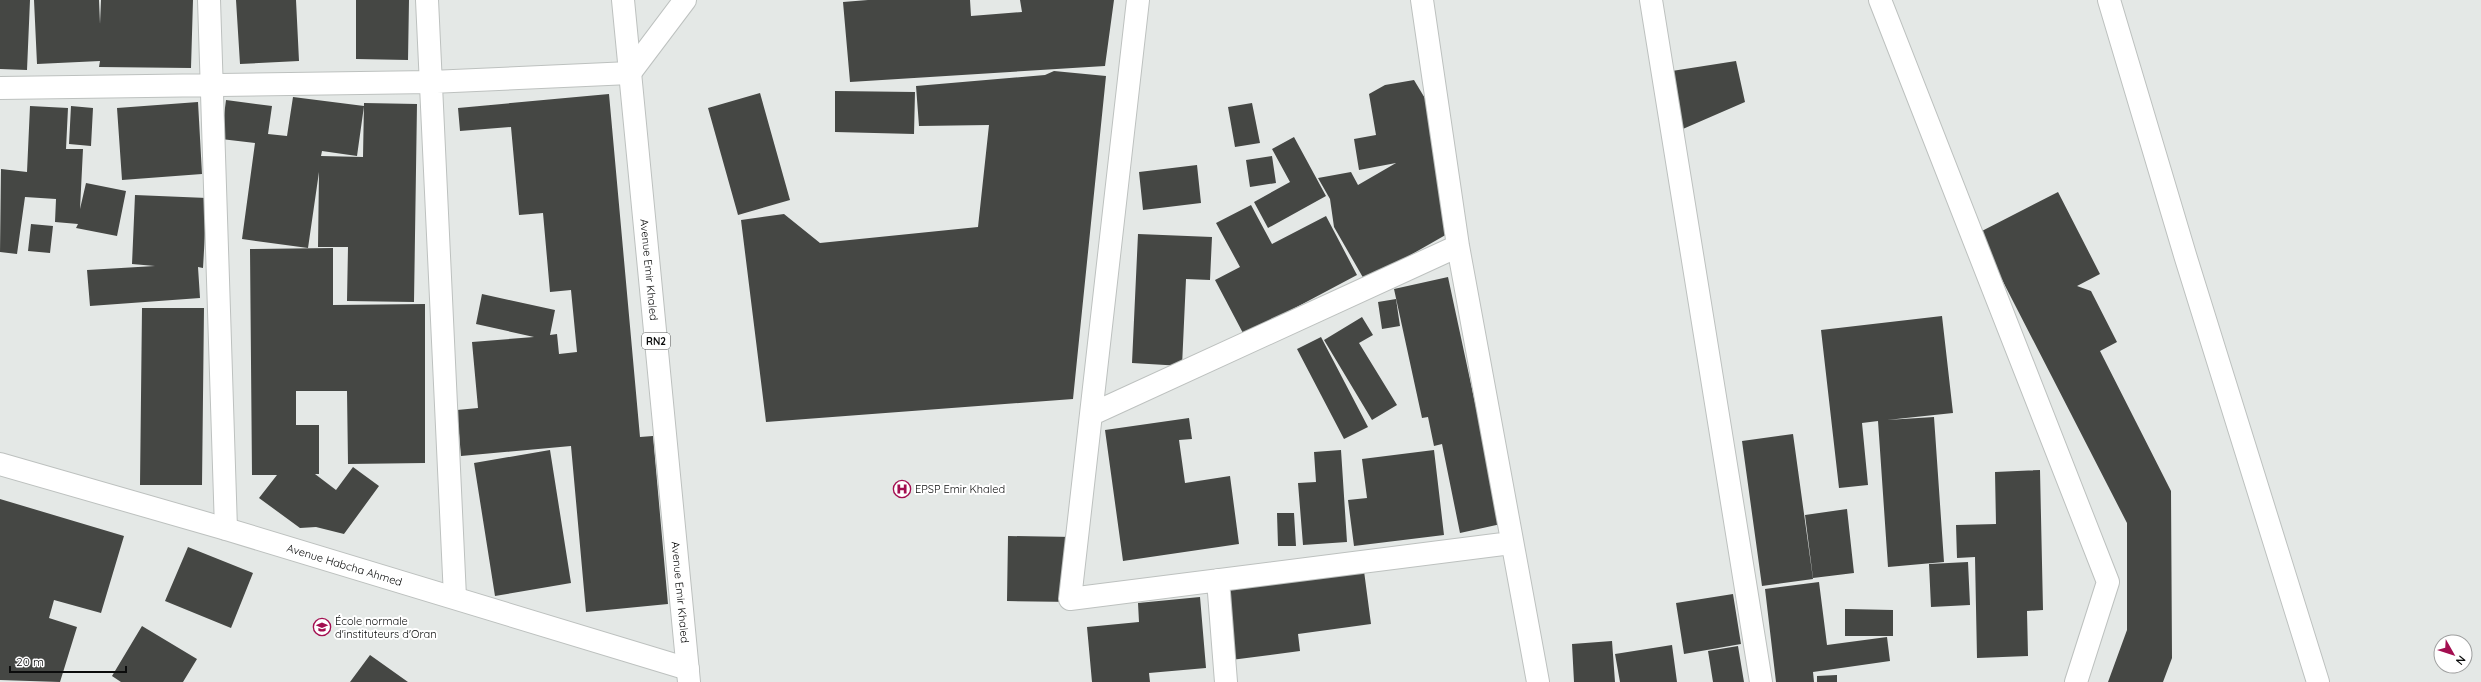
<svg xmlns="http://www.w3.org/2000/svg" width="2481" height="682" viewBox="0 0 2481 682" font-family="Quicksand,sans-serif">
  <rect width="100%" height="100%" fill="#e4e8e6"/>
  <path fill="#454744" d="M0,0H30L27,70L0,69Z
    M34,0H99L100,24L101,0H193L191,68L99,67L100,61L37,64Z
    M236,0H296L299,61L240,64Z
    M356,0H409L408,60L356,59Z
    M868,0H970L971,16L1022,12L1020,0H1114L1105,66L850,82L843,2Z
    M1736,61L1745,102L1669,135L1659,73Z
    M1054,71L1106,76L1073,399L766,422L741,220L784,214L820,243L978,227L989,125L919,126L916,86L1045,75Z
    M1414,80L1426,100L1449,233L1365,281L1334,227L1330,199L1318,178L1351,172L1358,185L1396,163L1359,170L1354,139L1376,135L1369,94L1385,85Z
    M835,91L915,92L914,134L835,132Z
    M760,93L790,200L738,215L708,108Z
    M609,94L640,437L653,436L668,604L586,612L571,446L461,456L457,410L478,408L472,342L534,337L476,324L482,294L555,310L550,335L557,334L559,354L577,352L571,290L550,292L543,213L519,215L511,127L460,131L458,108Z
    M293,97L364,106L357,156L322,151L321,156L363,157L364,103L417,104L414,302L347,301L348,247H318L319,172L308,248L242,239L255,143L221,139L226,100L272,106L268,134L287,136Z
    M198,102L202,174L122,180L117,108Z
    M1252,103L1260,143L1235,147L1228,107Z
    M30,106L68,108L66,149H83L80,209L86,183L126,191L117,236L76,228L78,224L55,222L56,199L25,197L17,254L0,252L1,169L27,172Z
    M71,106L93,108L91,146L69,144Z
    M1294,137L1326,196L1268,228L1254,202L1290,182L1272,149Z
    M1272,156L1276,183L1250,187L1246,160Z
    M1197,165L1201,203L1143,210L1139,172Z
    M2058,192L2100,274L2077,286L2091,291L2117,342L2100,351L2171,491L2172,658L2163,682H2108L2127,630V523L1978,233Z
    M135,195L207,198L203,268L198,267L200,298L90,306L87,270L155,266L132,264Z
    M1251,205L1272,244L1326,216L1357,275L1244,335L1215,280L1240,267L1216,223Z
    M31,224L53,226L50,253L28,251Z
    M1138,234L1212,237L1210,280L1186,279L1182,366L1132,363Z
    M333,248V305L425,304V463L348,464L347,391H296V425H319V474H315L336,490L353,467L379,486L344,534L316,527L300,528L259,498L277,475H252L250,249Z
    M1448,277L1501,524L1460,533L1442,444L1434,446L1428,417L1422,418L1394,289Z
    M1396,299L1400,326L1382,329L1378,302Z
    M142,308H204L202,485H140Z
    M1942,316L1953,413L1887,420L1934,417L1944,562L1888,567L1878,421L1862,423L1868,485L1839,488L1821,330Z
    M1362,317L1373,335L1359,343L1397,405L1372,420L1324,340Z
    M1321,337L1368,427L1344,439L1297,349Z
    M1189,418L1192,439L1179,440L1185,483L1230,476L1239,544L1123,561L1105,430Z
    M1793,434L1813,579L1762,586L1742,441Z
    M550,450L571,583L495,596L474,463Z
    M1341,450L1347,542L1303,545L1298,483L1316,482L1314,452Z
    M1434,450L1444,535L1354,546L1348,500L1367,498L1362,459Z
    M2040,470L2043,610L2027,611L2028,656L1977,658L1975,557L1957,558L1956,525L1996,524L1995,472Z
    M0,499L124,536L101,613L54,600L49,618L77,627L60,682L0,680Z
    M1847,509L1854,573L1813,578L1805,515Z
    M1277,513H1294L1296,546H1278Z
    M1008,536L1074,537V602L1007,601Z
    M188,547L253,573L231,628L165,601Z
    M1968,562L1970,605L1931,607L1929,564Z
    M1364,571L1371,624L1298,634L1300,651L1231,660L1222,590Z
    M1819,582L1827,645L1887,637L1890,661L1813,672L1814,682H1776L1765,589Z
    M1733,594L1741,644L1684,654L1676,603Z
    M1200,597L1206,668L1149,673L1150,682H1092L1087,627L1139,622L1138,603Z
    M1845,609L1893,610V636H1845Z
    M142,626L197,659L183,682H121L112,676Z
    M1612,641L1615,682H1574L1572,644Z
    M1672,645L1677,682H1620L1615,654Z
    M1738,646L1744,682H1713L1708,651Z
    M370,655L408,682H350Z
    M1837,675V682H1817V676Z"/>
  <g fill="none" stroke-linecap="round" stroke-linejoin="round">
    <defs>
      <path id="street" d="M209,0L226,529
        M427,0L455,597
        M1138,0L1070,599L1511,543
        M1422,0L1458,246L1538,682
        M1651,0L1761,682
        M1880,0L2108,582L2076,682
        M0,88L431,82L630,73
        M1092,414L1458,246
        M1218,580L1226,682"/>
      <g id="secondary">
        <path d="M630,73L685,0"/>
        <path id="s1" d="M0,464L226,529L688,669"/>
      </g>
      <g id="primary">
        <path id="s2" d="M623,0L689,682"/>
        <path d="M2109,0L2185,255L2318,682"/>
      </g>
    </defs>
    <use href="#street" stroke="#bdc1bf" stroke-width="24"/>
    <use href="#secondary" stroke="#bdc1bf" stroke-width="24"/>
    <use href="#primary" stroke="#bdc1bf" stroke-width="24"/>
    <use href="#street" stroke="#fff" stroke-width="22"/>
    <use href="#secondary" stroke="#fff" stroke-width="22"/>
    <use href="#primary" stroke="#fff" stroke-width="22"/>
  </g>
  <defs>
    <symbol id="hospital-ring" viewBox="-11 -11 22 22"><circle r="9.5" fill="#fff" stroke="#a30e50" stroke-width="1.5"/><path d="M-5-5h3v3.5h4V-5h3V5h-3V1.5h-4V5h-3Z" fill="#a30e50"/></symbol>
    <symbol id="university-ring" viewBox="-11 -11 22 22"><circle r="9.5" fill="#fff" stroke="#a30e50" stroke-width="1.5"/><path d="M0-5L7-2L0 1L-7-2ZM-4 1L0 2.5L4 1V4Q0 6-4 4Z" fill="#a30e50"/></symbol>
  </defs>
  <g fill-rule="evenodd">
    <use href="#hospital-ring" x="892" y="479" width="20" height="20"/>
    <use href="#university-ring" x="312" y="617" width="20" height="20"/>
  </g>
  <g text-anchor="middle" stroke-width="4" stroke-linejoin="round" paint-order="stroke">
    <rect fill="#fff" stroke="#545555" stroke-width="1" x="642" y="333" width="28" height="16" rx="3"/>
    <g font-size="10" font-weight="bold" fill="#0b0c0c">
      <text x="656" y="345">RN2</text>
    </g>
    <g font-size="11" fill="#0b0c0c" stroke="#fff">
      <text dy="4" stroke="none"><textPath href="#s2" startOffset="271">Avenue Emir Khaled</textPath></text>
      <text dy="4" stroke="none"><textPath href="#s1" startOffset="359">Avenue Habcha Ahmed</textPath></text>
      <text dy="4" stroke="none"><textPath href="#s2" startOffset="595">Avenue Emir Khaled</textPath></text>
    </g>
    <g font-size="11" fill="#0b0c0c" stroke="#fff" text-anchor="start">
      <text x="915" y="493">EPSP Emir Khaled</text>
      <text x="335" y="625">École normale<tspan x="335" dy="13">d'instituteurs d'Oran</tspan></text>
    </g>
  </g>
  <g transform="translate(2453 654) rotate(129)"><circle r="19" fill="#ffffff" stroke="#9d9e9e"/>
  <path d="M0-3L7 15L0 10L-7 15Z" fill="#a30e50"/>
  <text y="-6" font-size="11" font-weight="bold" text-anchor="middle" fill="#0b0c0c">N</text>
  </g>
  <path d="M10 666v6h116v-6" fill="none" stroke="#0b0c0c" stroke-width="2"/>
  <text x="16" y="666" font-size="12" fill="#0b0c0c" stroke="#ffffff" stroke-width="3" paint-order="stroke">20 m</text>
</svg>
